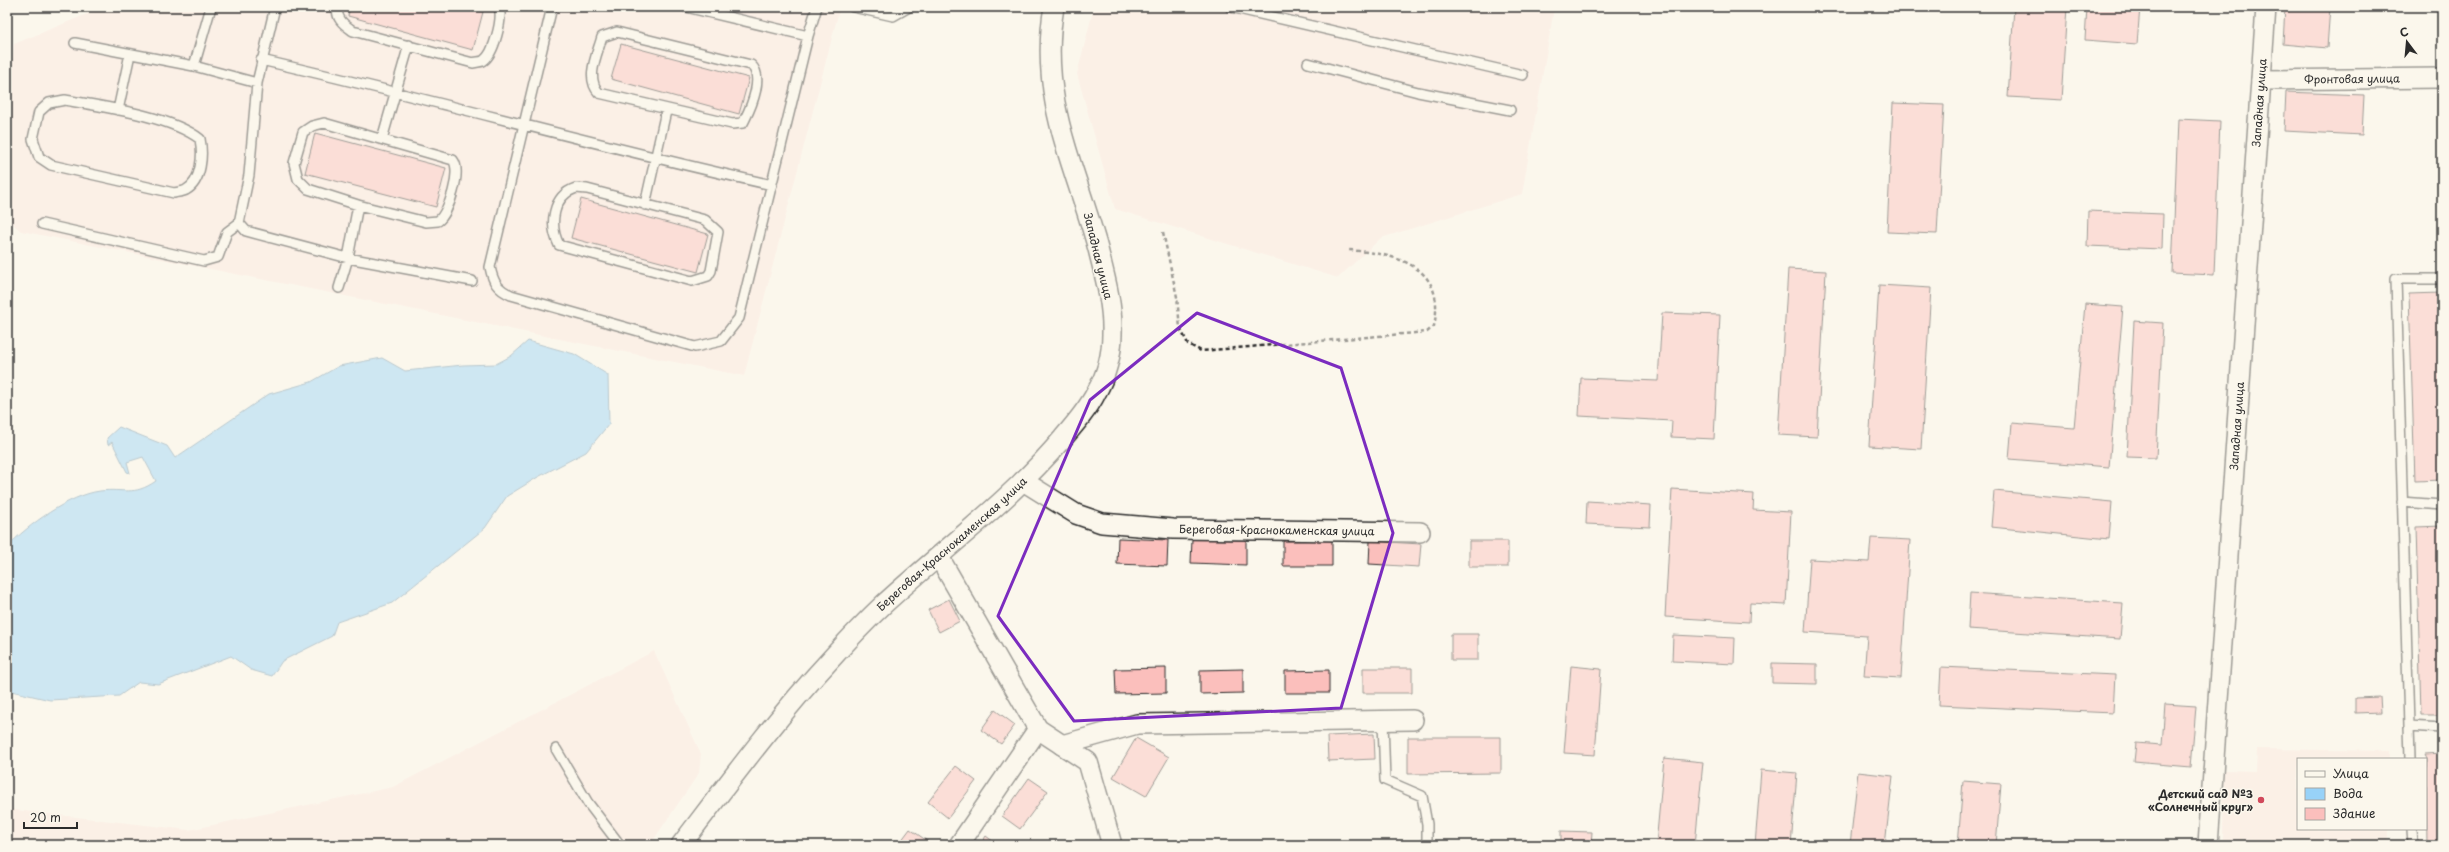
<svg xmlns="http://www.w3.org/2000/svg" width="2449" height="852" viewBox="0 0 2449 852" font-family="'Playpen Sans',sans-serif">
  <rect width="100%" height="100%" fill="#fbf7ec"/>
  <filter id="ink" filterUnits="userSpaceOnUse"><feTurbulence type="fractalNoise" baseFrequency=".025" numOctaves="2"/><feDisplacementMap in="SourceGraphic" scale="8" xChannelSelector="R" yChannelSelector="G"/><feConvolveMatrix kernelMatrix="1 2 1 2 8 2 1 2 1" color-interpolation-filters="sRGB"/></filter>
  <g filter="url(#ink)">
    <path fill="#fbe6de" d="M98,7H840L744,376L21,231L7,219V109L14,44L97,10Z
      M1094,7H1546L1554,9L1522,194L1381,238L1338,278L1115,209L1077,74Z
      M654,651L701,754L699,773L650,845H7V809L189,830L393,787Z
      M2257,749L2389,751V759H2298V829H2388V845H2223L2224,770L2256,771Z"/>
    <path fill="#98d2f8" stroke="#6c8fa6" d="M528,341L574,354L608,375L609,424L586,452L538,477L507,496L485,528L392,603L337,622L332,636L282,661L272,676L251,670L231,656L158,684L139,682L119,696L50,700L7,690V547C28,525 69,495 100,491C124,488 133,497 156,481L143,457L127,462L130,473L127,472L112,442L108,445L107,438L119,427L167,446L175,458L269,394L311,382L339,366L382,358L405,371L463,365L496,364L511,356Z"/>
    <path fill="#fbbfbc" stroke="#2b2b2b" d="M350,7H466L483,12L473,50L348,16Z
      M2014,7H2067L2061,100L2008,97Z
      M2087,7H2140L2137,44L2085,40Z
      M2285,7H2330L2327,48L2283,44Z
      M621,44L749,78L739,114L611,79Z
      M2286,92L2364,95L2362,135L2284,131Z
      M1893,103L1944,105L1937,234L1887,232Z
      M2178,119L2220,121L2214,275L2172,273Z
      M315,133L446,168L436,207L305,173Z
      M581,199L708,234L698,272L571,238Z
      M2088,211L2163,214L2162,249L2087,246Z
      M1788,269L1826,271L1817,437L1778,435Z
      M1879,285L1931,288L1921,449L1869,446Z
      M2441,293L2442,480L2415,481L2409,294Z
      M2085,304L2123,307L2109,467L2009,459L2012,423L2074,428Z
      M1662,313L1720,315L1714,439L1671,437L1672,421L1579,416L1581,378L1658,381Z
      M2134,321L2163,323L2156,458L2127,457Z
      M1672,489L1754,494L1753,510L1791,512L1786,605L1750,603L1749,622L1665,617Z
      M1994,491L2112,502L2109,539L1991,527Z
      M1587,501L1651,505L1650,527L1586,524Z
      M2442,526V715H2421L2416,527Z
      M1118,538L1168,540L1167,566L1117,564Z
      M1871,538L1910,540L1901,678L1864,676L1867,636L1805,632L1810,559L1869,562Z
      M1192,539L1246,540V565L1191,563Z
      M1332,540V566H1283V541Z
      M1370,541L1421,544L1419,567L1369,564Z
      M1469,541H1508V567H1469Z
      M1970,593L2123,603L2120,639L1968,629Z
      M949,599L960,621L939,632L928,610Z
      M1451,634H1478V660H1451Z
      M1673,635L1735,638L1734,664L1672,661Z
      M1772,663L1817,664V684L1772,683Z
      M1571,666L1601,669L1595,755L1564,753Z
      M1941,667L2115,675L2113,713L1939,705Z
      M1166,668V693L1116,694L1115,669Z
      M1363,668H1412V693H1363Z
      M1243,669V693L1200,694V670Z
      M1329,670V693H1285V671Z
      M2380,697L2381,712L2355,713V698Z
      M2165,704L2196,706L2191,767L2134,762L2136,743L2162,745Z
      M995,710L1015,725L1001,744L981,730Z
      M1374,734L1375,759L1328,761L1327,736Z
      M1408,737H1501V773L1408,774Z
      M1136,738L1169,757L1146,796L1113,777Z
      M2442,754V845H2427L2426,759L2424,755Z
      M1664,758L1703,762L1695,845H1656Z
      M956,766L976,781L948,818L928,802Z
      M1761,770L1797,773L1791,845H1755Z
      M1858,772L1893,776L1885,845H1850Z
      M1029,778L1048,791L1020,829L1002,816Z
      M1963,781L2001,784L1996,845H1958Z
      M910,829L930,843L928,845H898Z
      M1561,831L1592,832L1591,845H1561Z
      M986,836L998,845H980Z"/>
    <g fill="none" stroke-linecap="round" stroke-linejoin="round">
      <defs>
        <path id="lane" d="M338,7C335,19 345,25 353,31L473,63C476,62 480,62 483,61C494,54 503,19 499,7
          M552,7L490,267C493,282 497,289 511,295L695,347L721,341L739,318L808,36L817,7
          M686,7L808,36
          M853,7L893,16L909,7
          M1230,7L1523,75
          M617,32L751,65C764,76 752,105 745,119L743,123L732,124L599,93C585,78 597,55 602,37Z
          M75,43L194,66L257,83
          M261,60C432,99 601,147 772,185
          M1308,63L1418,92L1510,110
          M194,66L211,7
          M65,100C104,107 170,116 200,139C203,154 202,181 186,190C183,192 177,192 174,193L51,165L39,157L33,139L39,112L49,103Z
          M118,110L130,54
          M324,123L453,160C462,171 449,213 438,221L426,222L358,205L308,189L298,179L294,163L303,132L312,126Z
          M382,139L409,45
          M576,188L587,189L705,220L718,232L711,271L708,276L692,281L559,245C549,225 552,196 576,188Z
          M645,205L666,111
          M239,223L246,231L348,258L472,281
          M42,224L204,261L218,257L227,232L239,223L249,175L257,83L275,7
          M2442,279H2396L2409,726L2442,728
          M339,288L348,258L358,205
          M2402,502L2442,505
          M1383,721L1385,780L1422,796L1427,824V845
          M2409,726L2410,759
          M556,749L588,803L620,845
          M2411,829L2412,845"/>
        <g id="street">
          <path id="s1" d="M2261,80L2442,78"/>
          <path id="s2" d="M1023,481L1076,514L1102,523L1173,529L1420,532"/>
          <path d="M939,557L1038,729L1088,762L1112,845"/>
          <path d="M1062,745L1137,724L1413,720"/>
          <path id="s3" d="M681,845C729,782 777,717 831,659C848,640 866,621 884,604C944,549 1011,500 1063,438C1075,424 1088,409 1096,393C1106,376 1112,354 1112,334C1113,305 1105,277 1098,249C1075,165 1038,98 1054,7"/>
          <path d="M959,845L1038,729"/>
          <path id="s4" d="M2208,845L2266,7"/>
        </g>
      </defs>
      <use href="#lane" stroke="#2b2b2b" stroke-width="12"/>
      <use href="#street" stroke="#2b2b2b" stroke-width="22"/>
      <path stroke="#2b2b2b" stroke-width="2.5" stroke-dasharray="4 3" stroke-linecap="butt" d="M1163,232L1177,297L1180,328L1188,344L1201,351L1427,332L1434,326C1447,266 1397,254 1349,250"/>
      <use href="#lane" stroke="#fbf7ec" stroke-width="9"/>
      <use href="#street" stroke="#fbf7ec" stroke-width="19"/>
    </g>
  </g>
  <path d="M0 0H2449V852H0ZM1197,313L1341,368L1393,533L1341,708L1074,721L998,616L1090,400Z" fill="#fbf7ec" fill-opacity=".55" fill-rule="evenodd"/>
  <path fill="none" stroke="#7b2cbf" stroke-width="3" stroke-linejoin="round" d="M1197,313L1341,368L1393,533L1341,708L1074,721L998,616L1090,400Z"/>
  <circle fill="#d1495b" stroke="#fbf7ec" stroke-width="1.5" cx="2261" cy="800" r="4"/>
  <g text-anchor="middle" stroke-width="3" stroke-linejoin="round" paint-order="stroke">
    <g font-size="11" fill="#2b2b2b" stroke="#fbf7ec">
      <text dy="4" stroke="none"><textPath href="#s1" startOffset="91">Фронтовая улица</textPath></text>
      <text dy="4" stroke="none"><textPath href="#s4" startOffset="744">Западная улица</textPath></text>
      <text transform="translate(1098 256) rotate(76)" y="4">Западная улица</text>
      <text dy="4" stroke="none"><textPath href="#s4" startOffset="420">Западная улица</textPath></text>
      <text dy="4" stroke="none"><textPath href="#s2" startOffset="265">Береговая-Краснокаменская улица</textPath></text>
      <text dy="4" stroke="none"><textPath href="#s3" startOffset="406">Береговая-Краснокаменская улица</textPath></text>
    </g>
    <g font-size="11" font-weight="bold" fill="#2b2b2b" stroke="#fbf7ec" text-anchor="end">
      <text x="2253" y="798">Детский сад №3<tspan x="2253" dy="13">«Солнечный круг»</tspan></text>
    </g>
  </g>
  <rect width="2449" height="852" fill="none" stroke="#fbf7ec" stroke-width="24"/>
  <rect x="12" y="12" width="2425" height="828" fill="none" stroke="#2b2b2b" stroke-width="1.5" filter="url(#ink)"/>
  <rect x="2297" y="758" width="130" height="72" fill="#fbf7ec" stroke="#a8a59f"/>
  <rect x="2305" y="771" width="20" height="6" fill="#fbf7ec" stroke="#a8a59f"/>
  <text x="2333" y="778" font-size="12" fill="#2b2b2b">Улица</text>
  <rect x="2305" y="788" width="20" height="12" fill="#98d2f8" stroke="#a8a59f"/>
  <text x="2333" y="798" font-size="12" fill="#2b2b2b">Вода</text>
  <rect x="2305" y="808" width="20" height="12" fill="#fbbfbc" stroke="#a8a59f"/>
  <text x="2333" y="818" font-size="12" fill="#2b2b2b">Здание</text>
  <g transform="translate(2407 42) rotate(344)" stroke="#fbf7ec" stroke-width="3" paint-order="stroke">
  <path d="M0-3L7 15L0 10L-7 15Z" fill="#2b2b2b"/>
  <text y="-6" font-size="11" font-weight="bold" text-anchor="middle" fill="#2b2b2b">С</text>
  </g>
  <path d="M24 822v6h53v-6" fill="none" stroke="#2b2b2b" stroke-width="2"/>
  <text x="30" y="822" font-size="12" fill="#2b2b2b" stroke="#fbf7ec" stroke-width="3" paint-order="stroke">20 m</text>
</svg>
